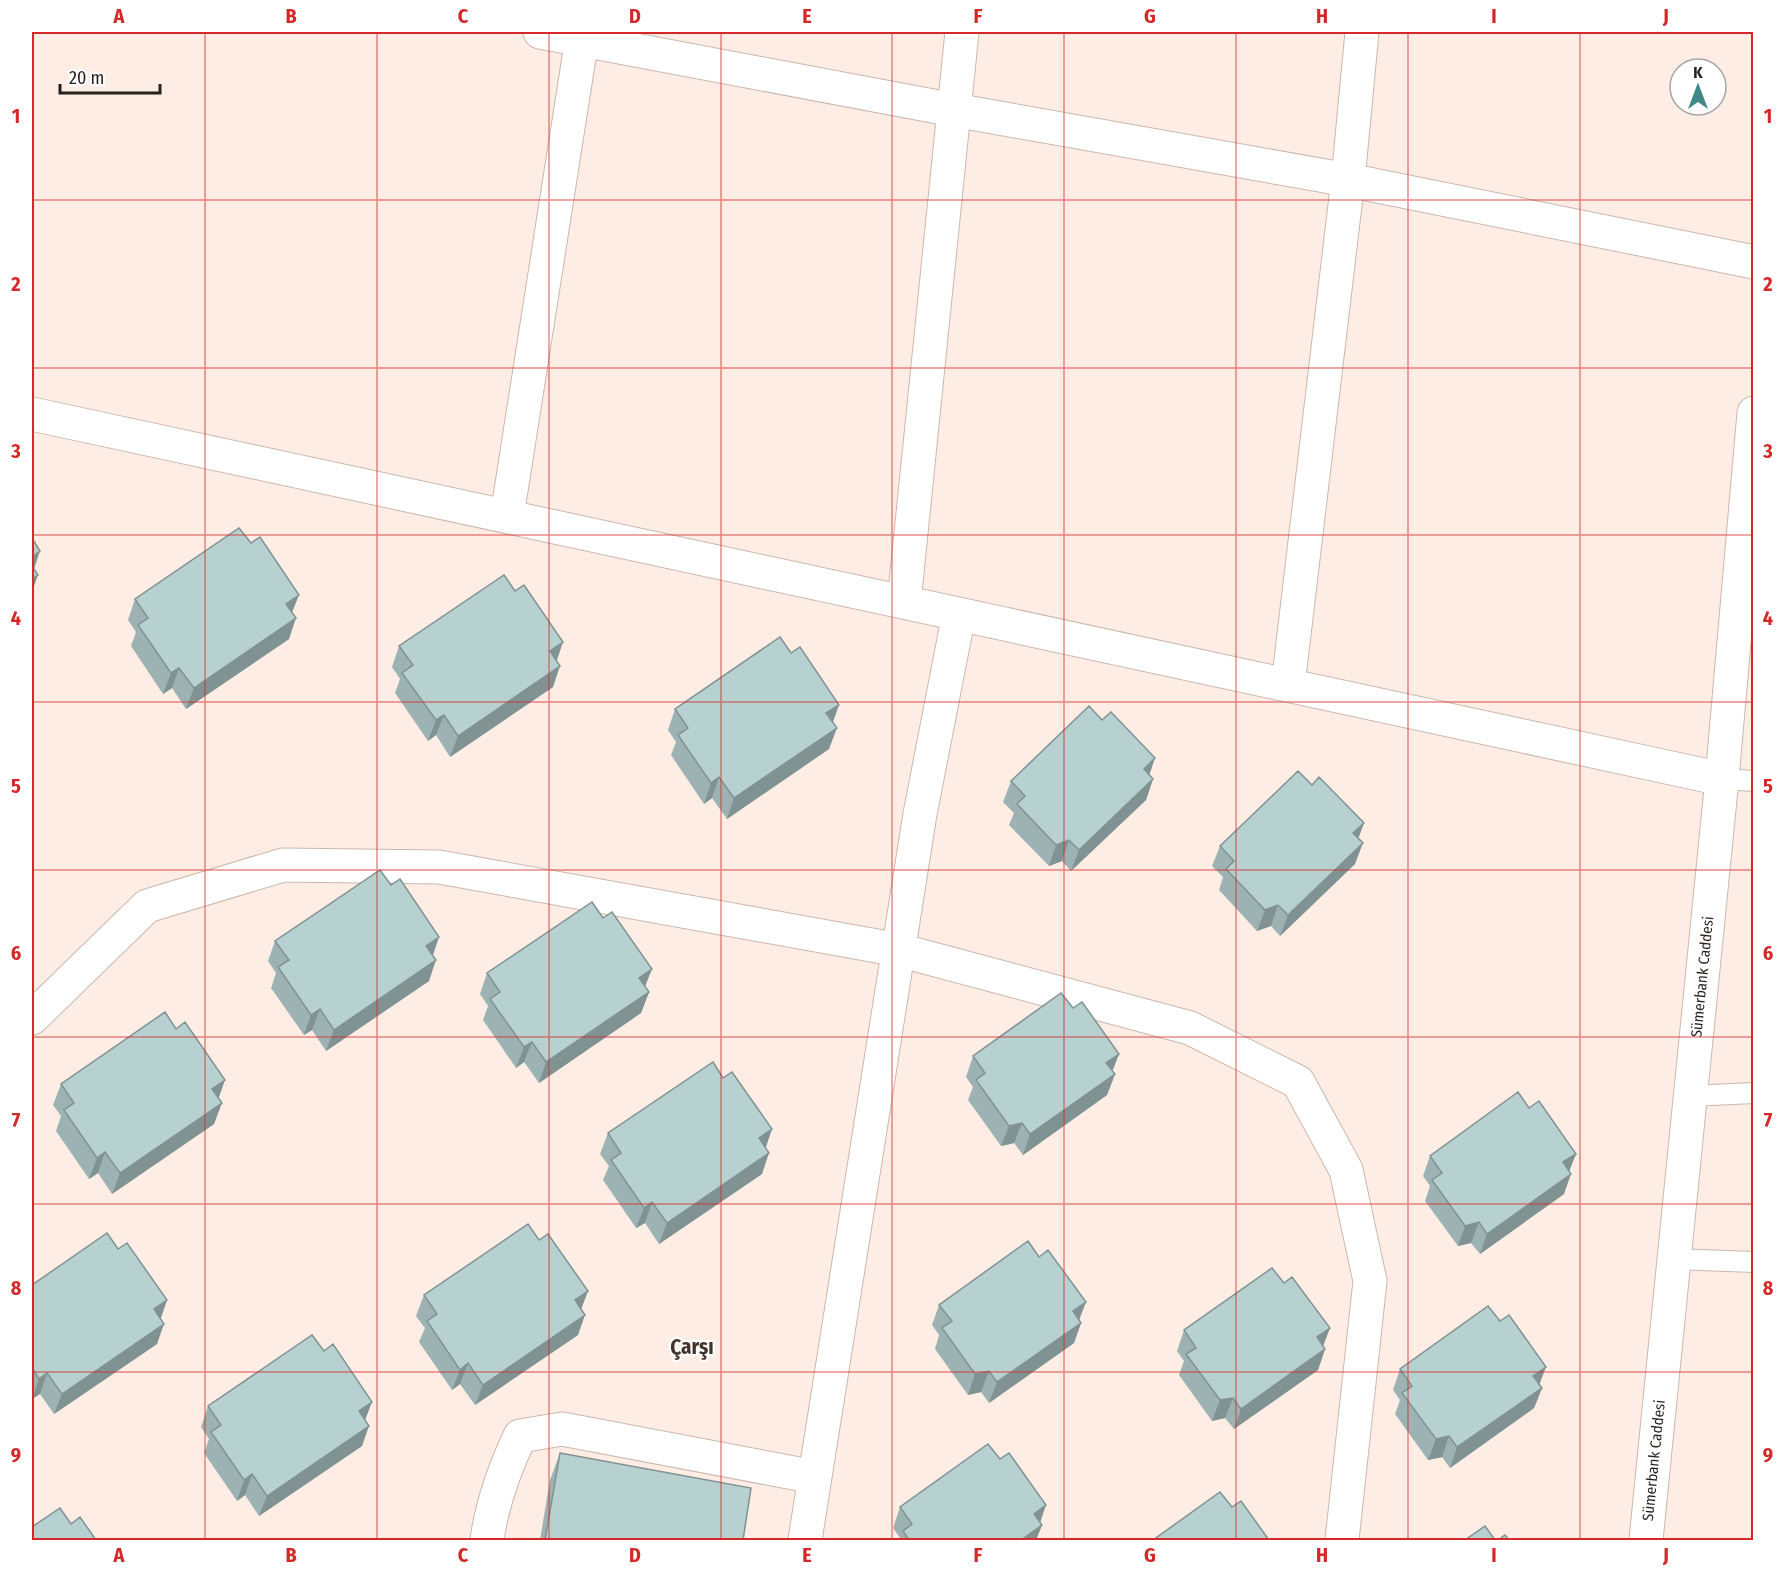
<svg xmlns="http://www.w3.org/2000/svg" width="1785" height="1572" viewBox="0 0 1785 1572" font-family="'Fira Sans Condensed',sans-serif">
  <rect width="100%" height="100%" fill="#feede4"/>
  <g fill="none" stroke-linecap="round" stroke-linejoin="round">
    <defs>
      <path id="service" d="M1722,779L1754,781
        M1690,1096L1754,1093
        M1674,1259L1754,1262"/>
      <path id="minor" d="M540,32L954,110L1348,180L1754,262
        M32,414L1722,779
        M507,516L583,32
        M904,602L962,32
        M1288,685L1348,180L1362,32
        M32,1018L147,906L283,865L439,867L899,950L1190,1028L1298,1082L1346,1170L1370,1281L1342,1540
        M487,1540C492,1503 504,1470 520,1436L562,1429L815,1477
        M805,1540L920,814L959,614"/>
      <g id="tertiary">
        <path id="s1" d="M1646,1540L1722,779L1754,413"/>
      </g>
    </defs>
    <use href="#service" stroke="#cbb8ad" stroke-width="22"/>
    <use href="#minor" stroke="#cbb8ad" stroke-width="35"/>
    <use href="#tertiary" stroke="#cbb8ad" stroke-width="35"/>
    <use href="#service" stroke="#fff" stroke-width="20"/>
    <use href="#minor" stroke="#fff" stroke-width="33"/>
    <use href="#tertiary" stroke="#fff" stroke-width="33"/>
  </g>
  <path fill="#9db3b3" d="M135,599L292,613L289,639L186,709L172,688L163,694L131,646L136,632L128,620Z
    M399,646L557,661L553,687L450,757L436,735L428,741L395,693L400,679L392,667Z
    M791,653L833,722L829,749L727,819L712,798L704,804L671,755L676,742L668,730L675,709Z
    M1102,720L1153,779L1146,800L1071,871L1062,861L1049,866L1009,825L1014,813L1003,802L1011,781Z
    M1312,785L1364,823L1358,839L1355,864L1280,936L1271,926L1257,931L1219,890L1223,877L1212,866L1220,846Z
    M275,941L433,955L429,981L326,1051L312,1030L304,1035L271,988L276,973L268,961Z
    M487,973L645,987L649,992L641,1013L539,1083L524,1062L516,1068L483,1020L488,1006L480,994Z
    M973,1056L1113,1071L1115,1074L1107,1095L1023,1155L1014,1143L1001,1146L968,1100L973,1087L966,1077Z
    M61,1084L218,1098L214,1124L112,1194L98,1173L89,1179L56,1131L61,1116L53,1105Z
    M1529,1108L1576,1154L1569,1171L1564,1194L1480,1254L1471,1243L1458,1246L1425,1201L1430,1186L1423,1176L1430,1156Z
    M608,1133L766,1148L762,1174L659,1244L645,1223L636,1228L603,1180L609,1166L600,1154Z
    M539,1240L588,1291L581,1309L578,1335L475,1405L460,1384L452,1390L419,1342L425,1328L416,1316L424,1295Z
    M118,1249L167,1300L160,1318L157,1344L54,1414L40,1394L32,1399V1285Z
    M939,1305L1079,1320L1081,1323L1074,1343L989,1403L981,1392L968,1395L935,1349L939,1335L932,1325Z
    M1184,1330L1323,1346L1325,1349L1318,1370L1234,1429L1225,1418L1212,1421L1179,1375L1184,1361L1177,1351Z
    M1400,1369L1539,1384L1542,1388L1534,1408L1450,1468L1442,1457L1428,1460L1395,1414L1400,1400L1393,1390Z
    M208,1406L365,1420L362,1446L259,1516L245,1495L237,1501L204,1453L209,1439L201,1427Z
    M560,1453L743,1540H540L550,1480Z
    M1000,1459L1042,1525L1036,1540H899L900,1538L893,1528L900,1507Z"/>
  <path fill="#809292" d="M40,551L33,572L32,573V557Z
    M38,575L32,592V579Z
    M299,595L291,615L286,604Z
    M296,618L289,639L186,709L194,688Z
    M563,642L556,663L550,651Z
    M560,666L553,687L450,757L458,736Z
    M179,668L172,688L163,694L171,673Z
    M839,705L832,725L826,713Z
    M444,715L436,735L428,741L436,720Z
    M837,728L829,749L727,819L734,798Z
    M1155,758L1148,779L1144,769Z
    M719,777L712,798L704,804L711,783Z
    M1153,779L1146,800L1071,871L1079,850Z
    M1364,823L1356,844L1353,833Z
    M1069,840L1062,861L1049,866L1056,845Z
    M1363,843L1355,864L1280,936L1288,915Z
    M1278,905L1271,926L1257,931L1265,910Z
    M439,937L432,958L426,946Z
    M436,960L429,981L326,1051L334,1030Z
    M652,969L644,989L639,978Z
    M649,992L641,1013L539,1083L546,1062Z
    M320,1009L312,1030L304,1035L311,1015Z
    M532,1042L524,1062L516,1068L524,1047Z
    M1119,1054L1111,1075L1106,1063Z
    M1115,1074L1107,1095L1023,1155L1030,1134Z
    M225,1080L218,1100L212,1089Z
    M222,1103L214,1124L112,1194L120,1173Z
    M1022,1123L1014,1143L1001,1146L1009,1126Z
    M772,1129L765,1150L759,1138Z
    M105,1152L98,1173L89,1179L97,1158Z
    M769,1153L762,1174L659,1244L667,1223Z
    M1576,1154L1568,1174L1563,1162Z
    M1571,1174L1564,1194L1480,1254L1487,1234Z
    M652,1202L645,1223L636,1228L644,1208Z
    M1479,1222L1471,1243L1458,1246L1465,1226Z
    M588,1291L580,1312L575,1300Z
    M167,1300L160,1321L154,1309Z
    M1086,1302L1078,1323L1073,1311Z
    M585,1315L578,1335L475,1405L483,1385Z
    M1081,1323L1074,1343L989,1403L997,1382Z
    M164,1324L157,1344L54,1414L62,1394Z
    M1330,1328L1322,1349L1317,1337Z
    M1325,1349L1318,1370L1234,1429L1241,1409Z
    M468,1363L460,1384L452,1390L460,1370Z
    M1546,1367L1538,1388L1533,1376Z
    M989,1371L981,1392L968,1395L975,1374Z
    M47,1373L40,1394L32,1399L39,1379Z
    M1542,1388L1534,1408L1450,1468L1457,1447Z
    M1233,1398L1225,1418L1212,1421L1220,1400Z
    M372,1402L364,1423L359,1411Z
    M369,1426L362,1446L259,1516L267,1496Z
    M1449,1436L1442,1457L1428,1460L1436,1439Z
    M252,1474L245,1495L237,1501L244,1480Z
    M1046,1505L1039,1526L1034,1514Z
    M1042,1525L1036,1540H1021Z"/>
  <path fill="#b7d0d0" stroke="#809292" stroke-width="1.5" d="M239,528L251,543L260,537L299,595L286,604L296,618L194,688L179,668L171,673L138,625L148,618L135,599Z
    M32,538L40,551L32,557Z
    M32,566L38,575L32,579Z
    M504,575L515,591L524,585L563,642L550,651L560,666L458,736L444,715L436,720L402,673L413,665L399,646Z
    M780,637L791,653L800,647L839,705L826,713L837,728L734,798L719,777L711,783L678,735L688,728L675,709Z
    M1089,706L1102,720L1111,712L1155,758L1144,769L1153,779L1079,850L1069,840L1056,845L1017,804L1025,796L1011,781Z
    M1298,771L1312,785L1319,777L1364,823L1353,833L1363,843L1288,915L1278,905L1265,910L1226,869L1234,861L1220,846Z
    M380,870L391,885L400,879L439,937L426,946L436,960L334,1030L320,1009L311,1015L278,967L289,960L275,941Z
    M592,902L603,918L612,912L652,969L639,978L649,992L546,1062L532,1042L524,1047L490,999L500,992L487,973Z
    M1061,993L1073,1008L1082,1002L1119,1054L1106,1063L1115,1074L1030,1134L1022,1123L1009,1126L976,1080L985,1073L973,1056Z
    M165,1012L176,1029L185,1022L225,1080L212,1089L222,1103L120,1173L105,1152L97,1158L64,1110L74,1103L61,1084Z
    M713,1062L723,1078L732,1072L772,1129L759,1138L769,1153L667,1223L652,1202L644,1208L611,1160L621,1153L608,1133Z
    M1518,1092L1529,1108L1539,1101L1576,1154L1563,1162L1571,1174L1487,1234L1479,1222L1465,1226L1432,1180L1442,1173L1430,1156Z
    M528,1224L539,1240L548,1234L588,1291L575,1300L585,1315L483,1385L468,1363L460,1370L427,1321L437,1314L424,1295Z
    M107,1233L118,1249L127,1243L167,1300L154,1309L164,1324L62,1394L47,1373L39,1379L32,1368V1285Z
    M1028,1241L1039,1257L1048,1250L1086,1302L1073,1311L1081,1323L997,1382L989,1371L975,1374L942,1328L952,1321L939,1305Z
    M1272,1268L1284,1283L1292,1277L1330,1328L1317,1337L1325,1349L1241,1409L1233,1398L1220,1400L1186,1354L1196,1348L1184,1330Z
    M1488,1306L1500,1321L1509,1315L1546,1367L1533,1376L1542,1388L1457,1447L1449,1436L1436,1439L1402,1393L1412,1386L1400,1369Z
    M312,1335L324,1351L333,1344L372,1402L359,1411L369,1426L267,1496L252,1474L244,1480L211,1432L221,1425L208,1406Z
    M988,1444L1000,1459L1009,1453L1046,1505L1034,1514L1042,1525L1021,1540H909L903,1531L912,1524L900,1507Z
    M560,1453L751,1488L743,1540H545Z
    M1220,1492L1232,1507L1241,1501L1269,1540H1153Z
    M60,1508L71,1524L80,1517L96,1540H32V1527Z
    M1485,1526L1495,1540H1465Z
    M1505,1535L1509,1540H1498Z"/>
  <path fill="none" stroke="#d62828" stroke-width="1.5" stroke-opacity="0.55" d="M205,32V1540M377,32V1540M549,32V1540M721,32V1540M892,32V1540M1064,32V1540M1236,32V1540M1408,32V1540M1580,32V1540M32,200H1754M32,368H1754M32,535H1754M32,702H1754M32,870H1754M32,1037H1754M32,1204H1754M32,1372H1754"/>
  <g text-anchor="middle" stroke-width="4.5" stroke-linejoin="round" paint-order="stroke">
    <g font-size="15" fill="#261f1b" stroke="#fff">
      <text dy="5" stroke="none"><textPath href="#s1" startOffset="566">Sümerbank Caddesi</textPath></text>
      <text dy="5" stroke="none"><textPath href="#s1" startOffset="80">Sümerbank Caddesi</textPath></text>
    </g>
    <g font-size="21" font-weight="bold" fill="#43332b" stroke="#fff">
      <text x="692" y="1354">Çarşı</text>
    </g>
  </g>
  <rect width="1785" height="1572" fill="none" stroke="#ffffff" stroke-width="66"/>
  <g transform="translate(1698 87)"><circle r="28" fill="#ffffff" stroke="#a8a5a4" stroke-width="1.5"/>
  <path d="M0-4.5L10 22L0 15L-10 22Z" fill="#408889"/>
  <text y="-9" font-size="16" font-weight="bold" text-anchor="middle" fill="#261f1b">K</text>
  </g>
  <path d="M60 84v9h100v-9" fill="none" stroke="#261f1b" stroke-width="3"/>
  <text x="69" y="84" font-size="18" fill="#261f1b" stroke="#ffffff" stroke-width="4.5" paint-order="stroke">20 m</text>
  <rect x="33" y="33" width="1719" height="1506" fill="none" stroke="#d62828" stroke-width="2"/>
  <g font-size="20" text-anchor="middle" font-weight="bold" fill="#d62828">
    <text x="119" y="23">A</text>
    <text x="291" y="23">B</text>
    <text x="463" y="23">C</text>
    <text x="635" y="23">D</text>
    <text x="807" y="23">E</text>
    <text x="978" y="23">F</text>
    <text x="1150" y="23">G</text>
    <text x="1322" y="23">H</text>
    <text x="1494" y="23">I</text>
    <text x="1666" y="23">J</text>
    <text x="16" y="123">1</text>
    <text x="1768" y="123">1</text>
    <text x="16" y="291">2</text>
    <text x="1768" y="291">2</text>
    <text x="16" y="458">3</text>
    <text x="1768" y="458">3</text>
    <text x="16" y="625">4</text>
    <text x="1768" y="625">4</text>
    <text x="16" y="793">5</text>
    <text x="1768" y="793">5</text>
    <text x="16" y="960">6</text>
    <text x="1768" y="960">6</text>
    <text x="16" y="1127">7</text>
    <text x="1768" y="1127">7</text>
    <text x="16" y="1295">8</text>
    <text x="1768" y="1295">8</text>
    <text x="16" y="1462">9</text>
    <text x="1768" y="1462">9</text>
    <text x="119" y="1562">A</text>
    <text x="291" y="1562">B</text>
    <text x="463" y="1562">C</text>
    <text x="635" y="1562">D</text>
    <text x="807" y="1562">E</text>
    <text x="978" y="1562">F</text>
    <text x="1150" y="1562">G</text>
    <text x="1322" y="1562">H</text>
    <text x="1494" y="1562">I</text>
    <text x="1666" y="1562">J</text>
  </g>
</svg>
